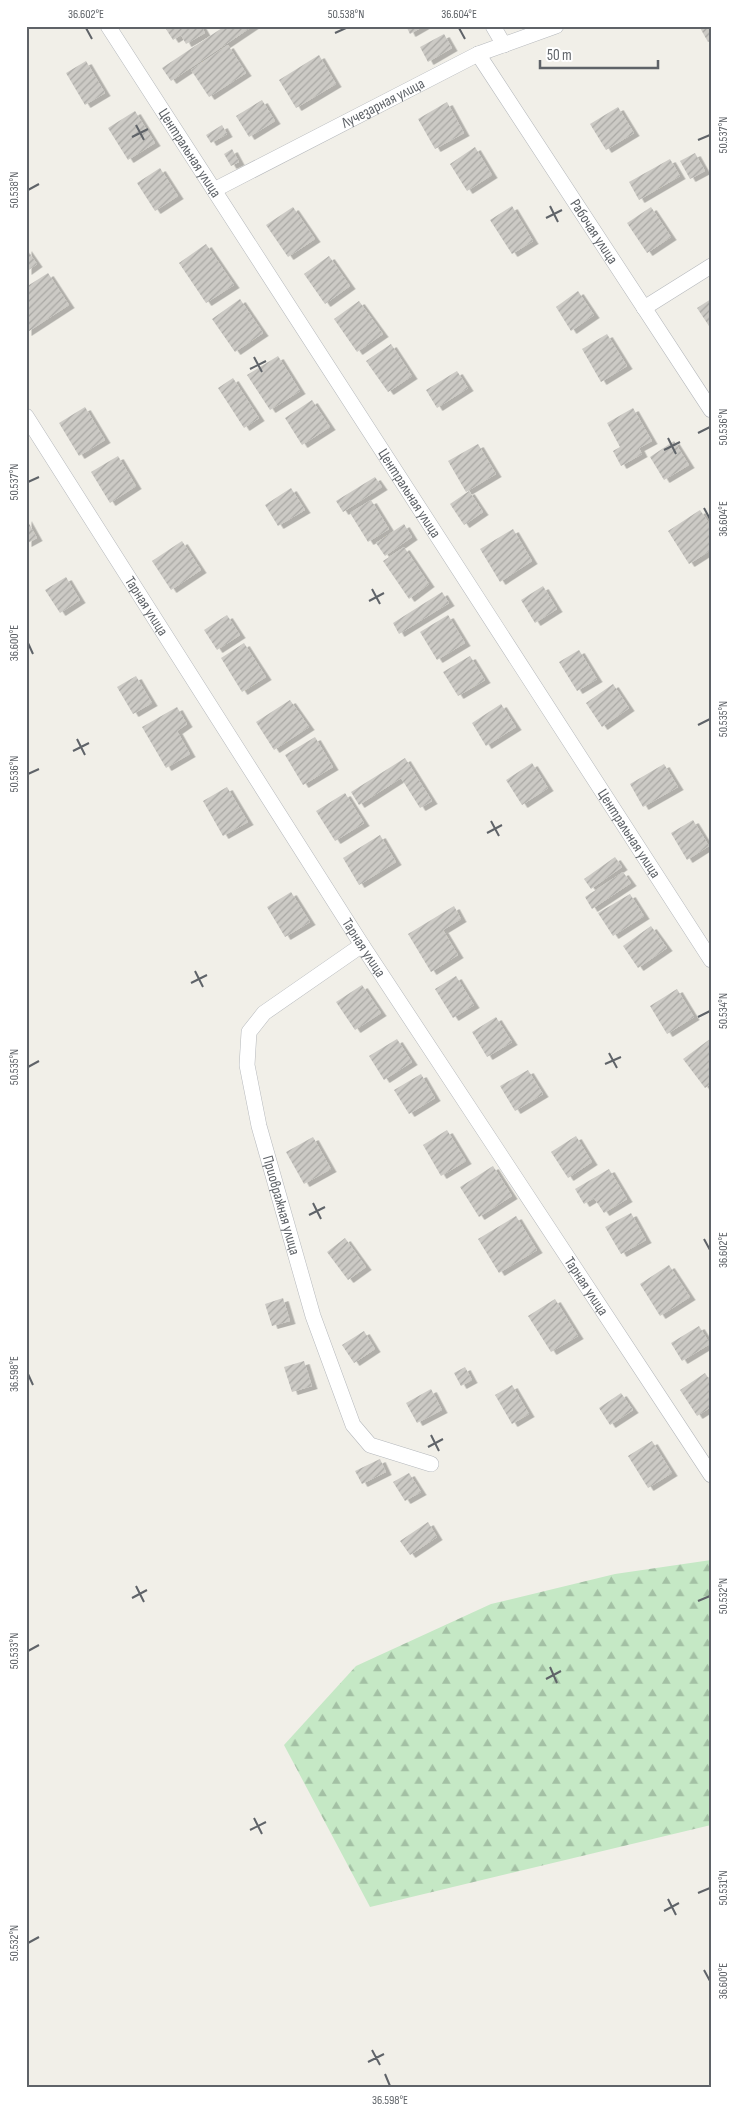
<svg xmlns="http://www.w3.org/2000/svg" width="737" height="2113" viewBox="0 0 737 2113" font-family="'Sofia Sans Condensed',sans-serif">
  <defs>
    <pattern id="forest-firs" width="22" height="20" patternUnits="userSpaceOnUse" patternTransform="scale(1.25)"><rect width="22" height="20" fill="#c5e8c5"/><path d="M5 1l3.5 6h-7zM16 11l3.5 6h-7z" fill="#a3c0a4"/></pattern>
    <pattern id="building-hatch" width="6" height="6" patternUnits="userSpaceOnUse" patternTransform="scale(1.25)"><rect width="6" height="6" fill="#cccac5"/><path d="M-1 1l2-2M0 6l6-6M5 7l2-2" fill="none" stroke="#a9a8a4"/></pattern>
    <filter id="shadow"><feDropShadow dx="5.5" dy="3" stdDeviation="0" flood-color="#0004"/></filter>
  </defs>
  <rect width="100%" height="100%" fill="#f1efe8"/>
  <path fill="url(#forest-firs)" d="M711,1560V1825L370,1907L284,1745L356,1666L491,1604L615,1574Z"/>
  <path fill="url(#building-hatch)" filter="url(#shadow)" d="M164,26H201L205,33L186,44L181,35L173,40Z
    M225,26H253L171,81L162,68Z
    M406,26H424L410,34Z
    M699,26H711V40L708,42Z
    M444,34L452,48L428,62L420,47Z
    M228,45L246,73L209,97L191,70Z
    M319,55L336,84L296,108L279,80Z
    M86,61L105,93L85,105L66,73Z
    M262,100L275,121L249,137L236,116Z
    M447,102L464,133L435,149L418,119Z
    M618,107L634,133L606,150L590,124Z
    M135,111L155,143L128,160L108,128Z
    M222,125L227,134L211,143L206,135Z
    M475,147L492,175L467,191L450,164Z
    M232,149L239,162L231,166L224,154Z
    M695,153L705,171L690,179L680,161Z
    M670,159L680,176L639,200L629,182Z
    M160,168L178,196L155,211L137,183Z
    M512,206L533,241L512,254L490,220Z
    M293,207L315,239L288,257L266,225Z
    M651,207L671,237L647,253L627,223Z
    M206,244L234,285L206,303L179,263Z
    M26,248L37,264L26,272Z
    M329,256L350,286L325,304L304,274Z
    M48,273L69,305L26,333V287Z
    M578,291L594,315L571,331L556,307Z
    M240,299L263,333L235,352L212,319Z
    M711,299V329L697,308Z
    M359,301L383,334L357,352L334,319Z
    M607,334L627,366L601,382L582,349Z
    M391,344L412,376L388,392L366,361Z
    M278,356L300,391L270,410L247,375Z
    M457,371L468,388L437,408L426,390Z
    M233,378L259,418L244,428L218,388Z
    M312,400L330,427L302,445L285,418Z
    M85,407L105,440L79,456L59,423Z
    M633,408L652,441L639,448L642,454L621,466L613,451L620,447L607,423Z
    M674,441L689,465L664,480L650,457Z
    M478,444L496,474L466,492L448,461Z
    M118,456L136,486L110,503L91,472Z
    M375,477L382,487L343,512L336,501Z
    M291,488L305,510L278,526L265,505Z
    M469,491L483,512L464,525L450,504Z
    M371,500L389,529L368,542L350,513Z
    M700,510L711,526V550L689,564L668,531Z
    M26,518L37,538L26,544Z
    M404,524L412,537L385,556L376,543Z
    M513,529L532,561L500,582L480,549Z
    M182,541L201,570L171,590L152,561Z
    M404,547L429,584L409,599L383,561Z
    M66,577L80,600L60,613L45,590Z
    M543,586L557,609L535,623L521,600Z
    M442,592L449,603L399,634L393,623Z
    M227,615L240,635L217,650L204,630Z
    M448,615L465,643L437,660L420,632Z
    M244,643L266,677L242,692L221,658Z
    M579,650L597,679L577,691L559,662Z
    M470,656L485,680L458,696L443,672Z
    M136,676L152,703L133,714L117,687Z
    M613,684L629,708L602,727L586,703Z
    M290,700L309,727L274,750L256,722Z
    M501,704L516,727L486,746L472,723Z
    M177,707L187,724L177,731L190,754L166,768L142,727Z
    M315,737L333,767L303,785L285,755Z
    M405,758L432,801L420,808L401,778L359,805L351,792Z
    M532,763L548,788L522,805L506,780Z
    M664,764L678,787L643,807L630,784Z
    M227,787L248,822L223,836L203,801Z
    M345,793L364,823L335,841L316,811Z
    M693,820L709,846L687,860L671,833Z
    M380,835L396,862L359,885L343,858Z
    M615,857L622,867L591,889L584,879Z
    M623,872L631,883L592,909L585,897Z
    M291,892L310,922L285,937L267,907Z
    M630,894L644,916L613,936L598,913Z
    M454,906L461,919L443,930L458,955L431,972L408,934Z
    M651,926L667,948L638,968L623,946Z
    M456,976L474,1005L453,1018L435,989Z
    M362,985L381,1013L355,1030L336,1002Z
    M677,989L694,1017L667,1034L650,1006Z
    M496,1017L512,1042L487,1057L472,1032Z
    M397,1039L412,1062L384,1080L369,1056Z
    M710,1039L711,1084L705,1088L683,1059Z
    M528,1070L543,1094L515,1111L500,1086Z
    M421,1074L435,1098L409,1114L394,1090Z
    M447,1130L466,1161L441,1176L423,1145Z
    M576,1136L592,1162L568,1178L551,1152Z
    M313,1137L331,1169L304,1184L286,1152Z
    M493,1166L512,1196L479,1217L460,1187Z
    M609,1169L627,1199L604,1213L594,1198L584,1204L575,1189Z
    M631,1213L646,1240L621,1254L605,1227Z
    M516,1216L537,1250L499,1273L478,1239Z
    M345,1238L366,1267L348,1280L327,1252Z
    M669,1265L690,1297L660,1316L640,1284Z
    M283,1298L290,1321L272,1326L265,1304Z
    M555,1299L578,1336L551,1352L528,1316Z
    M699,1326L710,1344L682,1361L671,1343Z
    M364,1331L375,1349L354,1363L342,1345Z
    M304,1361L312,1386L292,1392L284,1367Z
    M465,1367L472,1380L461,1386L454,1373Z
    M705,1373L711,1382V1407L697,1416L680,1390Z
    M512,1385L529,1414L512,1424L495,1395Z
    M431,1389L442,1410L417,1423L406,1403Z
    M621,1393L633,1410L610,1425L599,1408Z
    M652,1441L672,1473L648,1488L628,1456Z
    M380,1459L386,1472L362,1484L355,1471Z
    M409,1473L421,1492L405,1501L393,1482Z
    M428,1522L437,1537L410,1555L400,1541Z"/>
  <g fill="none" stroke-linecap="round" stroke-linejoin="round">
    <defs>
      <g id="street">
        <path id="s1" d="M108,26L711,960"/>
        <path d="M493,26L504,45"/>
        <path id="s2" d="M478,54L711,410"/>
        <path id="s3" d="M214,190L478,54L556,26"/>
        <path d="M644,308L711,266"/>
        <path id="s4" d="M26,416L362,945L711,1475"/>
        <path id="s5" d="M362,945L264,1013L249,1032L247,1065L259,1126L313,1316L353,1425L370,1445L431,1464"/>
      </g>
    </defs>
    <use href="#street" stroke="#b5b8bc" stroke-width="16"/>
    <use href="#street" stroke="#fff" stroke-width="15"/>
  </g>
  <path fill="none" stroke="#5f6368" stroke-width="2" d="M86,28L92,39M459,28L465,39M335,33L346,28M136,125L144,140M132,137L148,129M698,140L710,135M28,190L39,184M550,206L558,222M546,218L562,210M254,357L262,372M250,369L266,361M698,433L710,427M668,438L676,454M664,450L680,442M28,482L39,477M704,508L710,519M372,589L380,604M369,601L384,593M28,643L33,654M698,725L710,719M77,739L85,755M73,751L89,743M28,774L39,769M491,821L499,836M487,833L502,825M195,971L203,987M191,983L207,975M698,1017L710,1011M609,1053L617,1068M605,1064L621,1057M28,1067L39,1061M313,1203L321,1219M309,1215L325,1207M704,1239L710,1250M28,1374L33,1385M431,1435L439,1451M428,1447L443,1439M136,1586L144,1602M132,1598L147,1590M698,1601L710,1596M28,1651L39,1645M550,1667L557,1683M546,1679L561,1671M254,1818L262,1834M250,1830L266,1822M698,1893L710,1888M668,1899L676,1915M664,1911L679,1903M28,1943L39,1937M704,1970L710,1981M372,2050L380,2065M368,2062L384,2054M385,2074L390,2086"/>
  <g text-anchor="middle" stroke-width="4" stroke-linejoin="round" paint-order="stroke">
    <g font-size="15" fill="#5f6368" stroke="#fff">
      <text dy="5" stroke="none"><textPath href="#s3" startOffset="190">Лучезарная улица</textPath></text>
      <text dy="5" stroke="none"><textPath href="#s1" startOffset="151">Центральная улица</textPath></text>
      <text dy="5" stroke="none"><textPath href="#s2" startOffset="212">Рабочая улица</textPath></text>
      <text dy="5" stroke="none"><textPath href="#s1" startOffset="556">Центральная улица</textPath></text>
      <text dy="5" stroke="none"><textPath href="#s4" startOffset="225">Тарная улица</textPath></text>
      <text dy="5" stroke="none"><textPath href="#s1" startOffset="961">Центральная улица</textPath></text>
      <text dy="5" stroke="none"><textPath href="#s4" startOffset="630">Тарная улица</textPath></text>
      <text dy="5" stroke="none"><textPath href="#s5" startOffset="321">Приовражная улица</textPath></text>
      <text dy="5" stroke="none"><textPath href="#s4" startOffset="1035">Тарная улица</textPath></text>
    </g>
  </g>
  <rect width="737" height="2113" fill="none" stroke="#ffffff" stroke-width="55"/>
  <path d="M540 60v8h118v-8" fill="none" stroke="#5f6368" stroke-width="2.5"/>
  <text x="547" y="60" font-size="15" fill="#5f6368" stroke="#ffffff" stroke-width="4" paint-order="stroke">50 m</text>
  <rect x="28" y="28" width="682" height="2058" fill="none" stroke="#5f6368" stroke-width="2"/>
  <g font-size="12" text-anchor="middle" fill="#5f6368">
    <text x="86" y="18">36.602°E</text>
    <text x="346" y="18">50.538°N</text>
    <text x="459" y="18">36.604°E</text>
    <text transform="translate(723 135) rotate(-90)" y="4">50.537°N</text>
    <text transform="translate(14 190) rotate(-90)" y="4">50.538°N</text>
    <text transform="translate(723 427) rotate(-90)" y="4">50.536°N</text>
    <text transform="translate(14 482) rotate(-90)" y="4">50.537°N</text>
    <text transform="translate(723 519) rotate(-90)" y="4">36.604°E</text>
    <text transform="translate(14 643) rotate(-90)" y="4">36.600°E</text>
    <text transform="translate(723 719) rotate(-90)" y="4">50.535°N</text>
    <text transform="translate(14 774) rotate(-90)" y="4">50.536°N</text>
    <text transform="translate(723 1011) rotate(-90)" y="4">50.534°N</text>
    <text transform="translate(14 1067) rotate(-90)" y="4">50.535°N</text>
    <text transform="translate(723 1250) rotate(-90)" y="4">36.602°E</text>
    <text transform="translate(14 1374) rotate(-90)" y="4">36.598°E</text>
    <text transform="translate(723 1596) rotate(-90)" y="4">50.532°N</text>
    <text transform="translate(14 1651) rotate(-90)" y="4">50.533°N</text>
    <text transform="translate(723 1888) rotate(-90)" y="4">50.531°N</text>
    <text transform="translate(14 1943) rotate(-90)" y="4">50.532°N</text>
    <text transform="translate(723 1981) rotate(-90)" y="4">36.600°E</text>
    <text x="390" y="2104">36.598°E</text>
  </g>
</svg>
